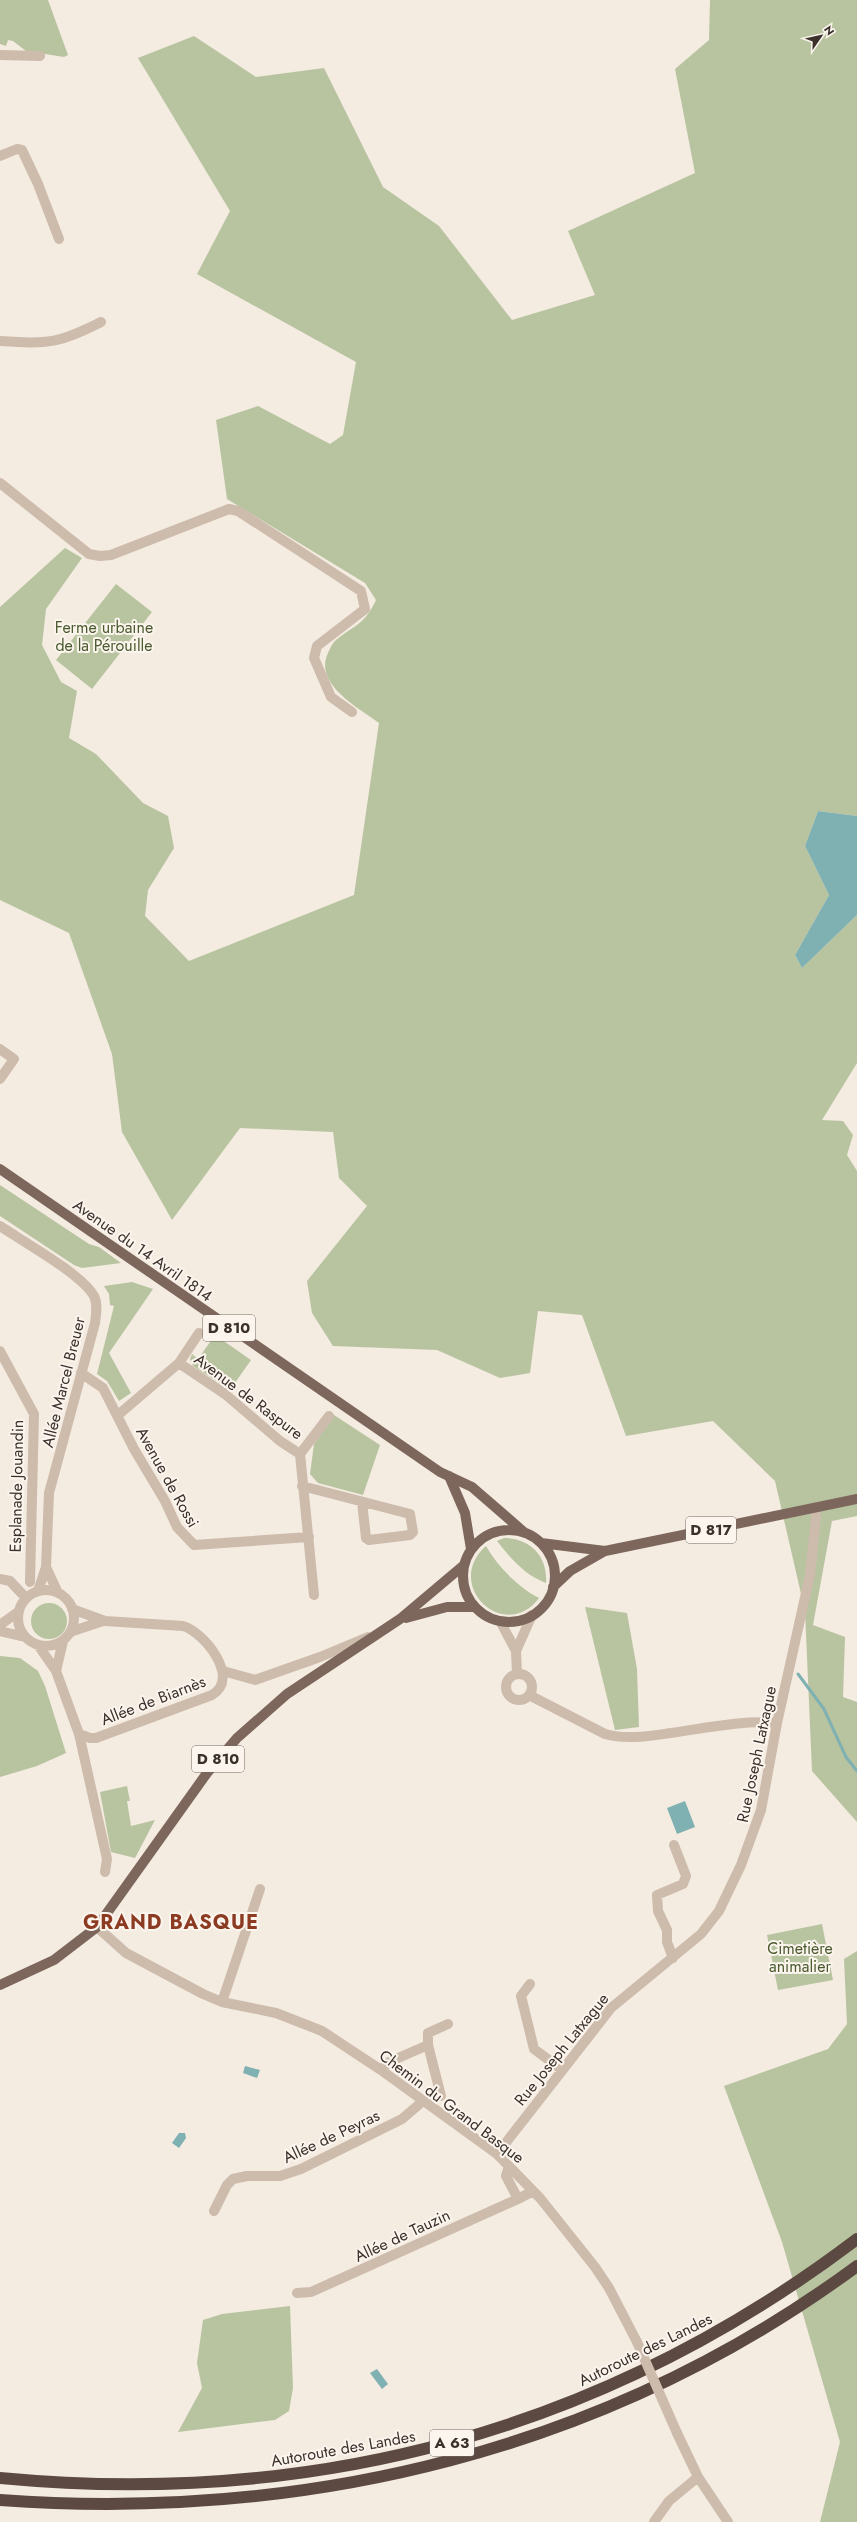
<svg xmlns="http://www.w3.org/2000/svg" width="857" height="2522" viewBox="0 0 857 2522" font-family="Jost,sans-serif">
  <rect width="100%" height="100%" fill="#f4ebe1"/>
  <path fill="#b8c4a0" d="M0,0H48L68,55L64,57L26,51L13,41L8,40L6,46L0,44Z
    M710,0H857V816L818,811L805,846L829,895L795,955L802,968L857,915V1063L822,1120L843,1121L853,1135L847,1155L857,1171V1516L832,1521L813,1625L845,1637L843,1697L857,1702V1822L812,1771L805,1611L775,1481L713,1421L626,1436L582,1315L538,1311L530,1373L500,1378L437,1350L333,1346L312,1313L307,1281L367,1206L339,1178L333,1132L240,1128L172,1220L122,1132L112,1054L69,933L0,900V607L65,548L82,558L46,609L42,645L61,682L77,691L69,738L96,754L143,803L168,816L174,848L148,890L145,916L189,961L354,895L379,723C359,708 313,684 328,653C330,649 332,643 336,640C356,624 364,625 376,600L365,583L227,499L216,420L258,406L330,444L343,435L356,362L197,274L230,211L138,58L194,36L256,77L324,68L383,187L439,226L512,320L595,295L568,231L695,173L675,69L709,40Z
    M116,584L152,612L92,689L56,660Z
    M0,1185L89,1244L99,1247L121,1263L82,1268L74,1265L0,1216Z
    M132,1282L153,1289L109,1353L131,1393L119,1401L107,1381L97,1374L114,1306L110,1305L109,1294L104,1286Z
    M215,1335L251,1360L230,1390L193,1366L190,1359L192,1354L198,1359Z
    M334,1415L380,1445L363,1495L318,1483L310,1474L314,1444Z
    M504,1538C531,1538 548,1557 546,1583C525,1575 511,1559 497,1541Z
    M486,1546C498,1567 518,1587 539,1598C505,1644 442,1585 486,1546Z
    M31 1621a18 18 0 1 1 36 0a18 18 0 1 1-36 0Z
    M585,1607L627,1613L637,1669L639,1727L615,1730Z
    M0,1656L20,1658L38,1671L45,1686L66,1753L37,1766L0,1777Z
    M127,1786L130,1801H127L131,1826L155,1820L135,1858L111,1852L100,1792Z
    M822,1924L833,1980L778,1990L767,1935Z
    M857,1951V2522H820L840,2442L782,2242L724,2086L828,2049L847,2024L844,1959Z
    M290,2306L293,2388L289,2411L275,2420L178,2432L202,2388L197,2363L203,2320L222,2314Z"/>
  <path fill="#7fb0b2" d="M818,811L857,816V915L802,968L795,955L829,895L805,846Z
    M685,1801L695,1827L677,1834L667,1808Z
    M245,2066L260,2070L257,2078L243,2073Z
    M179,2133H185L186,2138L179,2148L172,2143Z
    M377,2369L388,2384L382,2389L370,2373Z"/>
  <g fill="none" stroke-linecap="round" stroke-linejoin="round">
    <path stroke="#7fb0b2" stroke-width="3" d="M798,1674L824,1709L846,1757L857,1771"/>
    <path stroke="#cdbbac" stroke-width="10" d="M0,55L40,56
      M0,156L17,149L22,150L38,184L59,239
      M0,341C48,344 58,344 101,322
      M0,483L89,554L100,556L111,555L229,509L238,511L361,591L365,609L317,646L314,658L331,697L352,712
      M0,1049L14,1059L0,1079
      M0,1226C22,1241 82,1274 94,1296C98,1304 96,1314 95,1323L49,1493L46,1567L38,1591
      M0,1351L34,1414L30,1582
      M179,1363L225,1394L280,1441L300,1454L314,1595
      M81,1373L103,1388L134,1449L165,1501L177,1527L194,1545L309,1537
      M118,1415L179,1363L199,1333
      M300,1454L329,1416
      M302,1486L410,1514L413,1532L410,1535L369,1540L366,1538L362,1502
      M46,1567L58,1593
      M0,1579L10,1581L26,1598
      M18 1618a28 28 0 1 1 56 0a28 28 0 1 1-56 0Z
      M72,1609L105,1621L183,1626C204,1632 241,1678 212,1695L96,1738H90L79,1734
      M500,1621L516,1651L517,1674
      M0,1625L18,1612
      M0,1631L25,1637
      M70,1632L103,1621
      M38,1645L56,1671L79,1734L107,1859L105,1872
      M516,1651L532,1615
      M56,1671L63,1641
      M223,1671L255,1680L320,1657L368,1637
      M506 1687a13 13 0 1 1 26 0a13 13 0 1 1-26 0Z
      M529,1695L605,1734C627,1740 649,1736 671,1733C706,1728 742,1720 777,1723
      M97,1927L126,1953L203,1994L222,2002L276,2013L322,2031L381,2070L497,2154L540,2198L595,2267L609,2288L637,2342
      M673,1958L667,1942V1930L658,1911L657,1895L683,1884L686,1876L674,1845
      M530,1984L521,1996L534,2049L561,2069
      M222,2002L260,1889
      M428,2045V2033L448,2024
      M381,2070L389,2062L428,2045L441,2096
      M497,2154L611,2008L701,1934L719,1911L741,1865L761,1810L777,1723L810,1575L817,1507
      M509,2166L506,2176L518,2199L533,2191
      M214,2211L227,2185L233,2179L247,2176H280L301,2169L402,2119L423,2101
      M297,2293L311,2292L518,2199
      M677,2433L698,2477L728,2522
      M654,2522L669,2501L698,2477"/>
    <path stroke="#7d675c" stroke-width="10" d="M0,1169L440,1472L472,1487L525,1533
      M449,1476L465,1513L471,1549
      M463 1576a46 46 0 1 1 92 0a46 46 0 1 1-92 0Z
      M541,1543L605,1551
      M553,1587L570,1571L605,1551L857,1499
      M406,1618L447,1607H475
      M0,1985L54,1960L97,1927L207,1773L237,1738L287,1694L400,1619L464,1565"/>
    <path stroke="#5c4a42" stroke-width="12" d="M0,2478C315,2508 604,2431 857,2239
      M0,2500C308,2522 608,2450 857,2266"/>
    <path stroke="#cdbbac" stroke-width="10" d="M637,2342L677,2433"/>
  </g>
  <g text-anchor="middle" stroke-width="4" stroke-linejoin="round" paint-order="stroke">
    <g fill="#fbf5ee" stroke="#756b66" stroke-width="1">
      <rect x="203" y="1315" width="52" height="26" rx="3"/>
      <rect x="686" y="1517" width="50" height="26" rx="3"/>
      <rect x="192" y="1746" width="52" height="26" rx="3"/>
      <rect x="430" y="2430" width="44" height="26" rx="3"/>
    </g>
    <g font-size="15" font-weight="bold" fill="#3b302b">
      <text x="229" y="1333">D 810</text>
      <text x="711" y="1535">D 817</text>
      <text x="218" y="1764">D 810</text>
      <text x="452" y="2448">A 63</text>
    </g>
    <g font-size="16" fill="#4a5a2e" stroke="#fbf5ee">
      <text x="104" y="633">Ferme urbaine<tspan x="104" dy="18">de la Pérouille</tspan></text>
      <text x="800" y="1954">Cimetière<tspan x="800" dy="18">animalier</tspan></text>
    </g>
    <g font-size="16" fill="#3b302b" stroke="#fbf5ee">
      <text transform="translate(143 1250) rotate(35)" y="6">Avenue du 14 Avril 1814</text>
      <text transform="translate(63 1382) rotate(-76)" y="6">Allée Marcel Breuer</text>
      <text transform="translate(249 1396) rotate(37)" y="6">Avenue de Raspure</text>
      <text transform="translate(168 1477) rotate(61)" y="6">Avenue de Rossi</text>
      <text transform="translate(16 1486) rotate(-89)" y="6">Esplanade Jouandin</text>
      <text transform="translate(153 1700) rotate(-21)" y="6">Allée de Biarnès</text>
      <text transform="translate(756 1754) rotate(-78)" y="6">Rue Joseph Latxague</text>
      <text transform="translate(561 2049) rotate(-51)" y="6">Rue Joseph Latxague</text>
      <text transform="translate(452 2106) rotate(37)" y="6">Chemin du Grand Basque</text>
      <text transform="translate(331 2136) rotate(-25)" y="6">Allée de Peyras</text>
      <text transform="translate(402 2235) rotate(-25)" y="6">Allée de Tauzin</text>
      <text transform="translate(645 2349) rotate(-26)" y="6">Autoroute des Landes</text>
      <text transform="translate(343 2448) rotate(-10)" y="6">Autoroute des Landes</text>
    </g>
    <g font-size="20" font-weight="bold" letter-spacing="1" fill="#8c3b22" stroke="#fbf5ee">
      <text x="171" y="1929">GRAND BASQUE</text>
    </g>
  </g>
  <g transform="translate(821 36) rotate(56)" stroke="#fbf5ee" stroke-width="3" paint-order="stroke">
  <path d="M0-3L7 15L0 10L-7 15Z" fill="#3b302b"/>
  <text y="-6" font-size="11" font-weight="bold" text-anchor="middle" fill="#3b302b">N</text>
  </g>
</svg>
